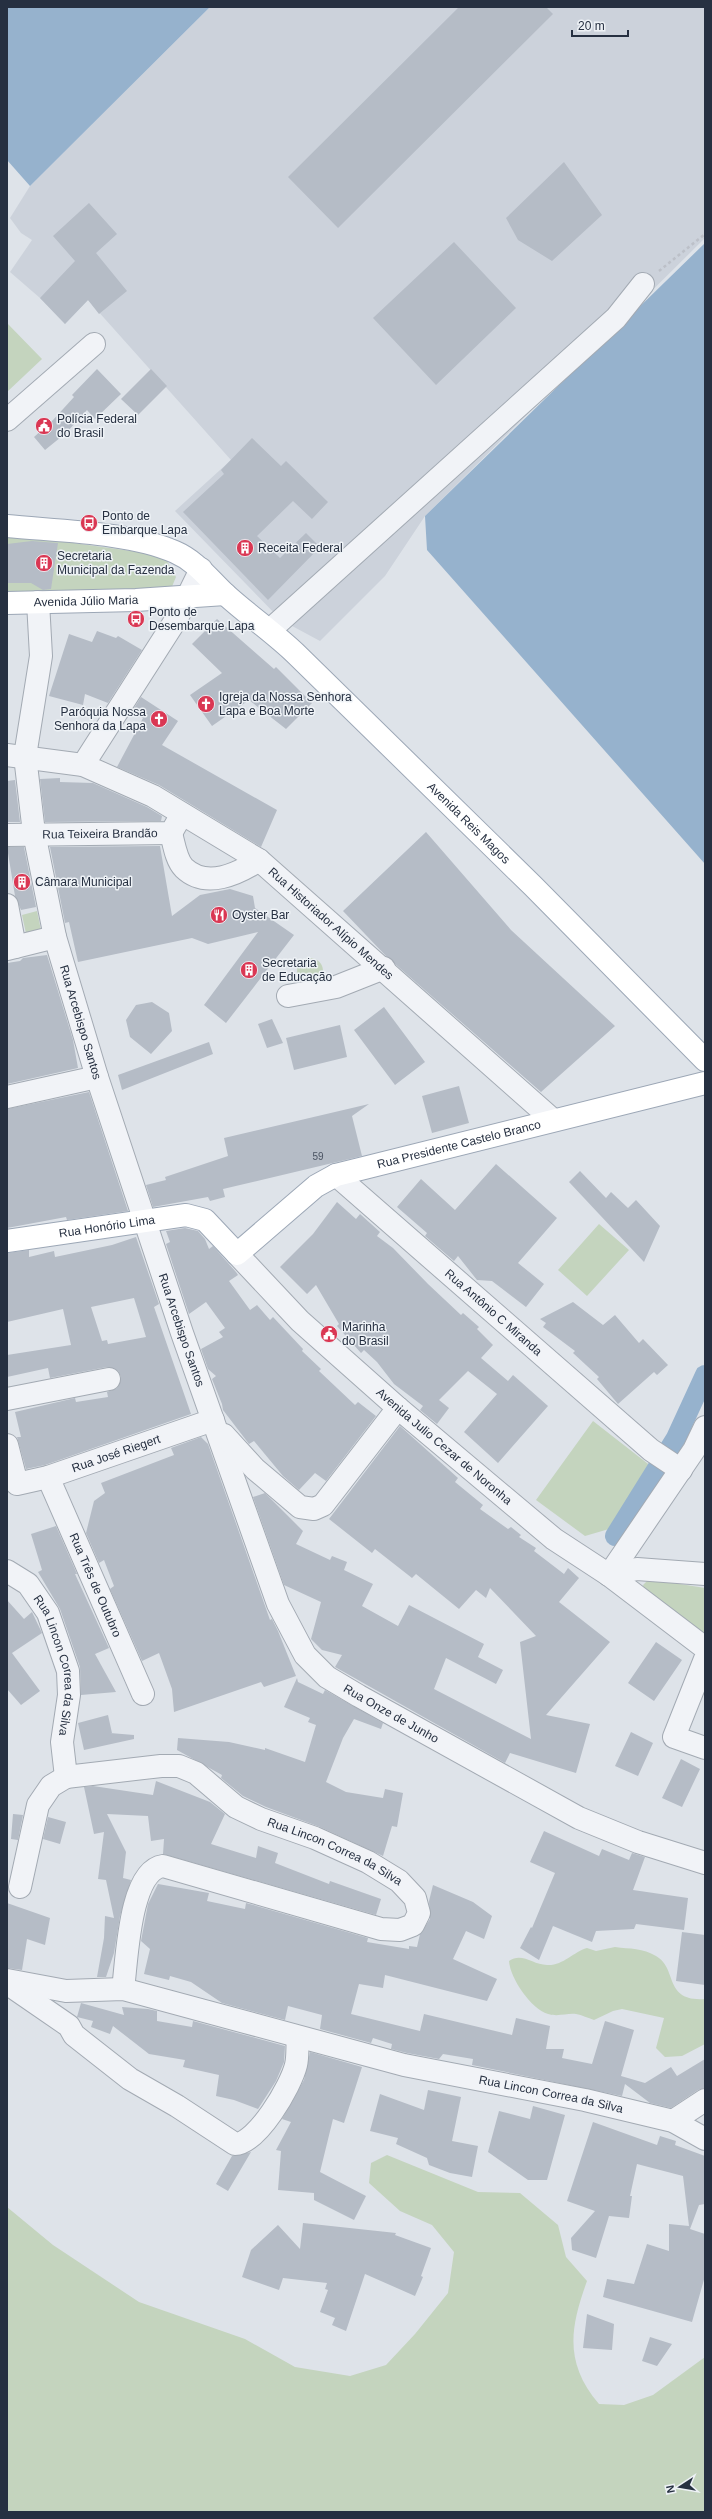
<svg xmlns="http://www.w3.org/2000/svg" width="712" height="2519" viewBox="0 0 712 2519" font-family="Arial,sans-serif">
  <rect width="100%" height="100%" fill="#dee3e9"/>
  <path fill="#ccd2db" d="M210,7H705V238L425,516L385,576L320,641L281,620L175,511L231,460L88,300L65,324L40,298L10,272L32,240L21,233L10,218L30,186Z"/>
  <path fill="#c4d4be" d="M7,323L42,359L7,392Z
    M7,536L30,537L153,554L167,561L176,577L171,589L7,597Z
    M37,911L42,935L27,938L22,915Z
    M297 971a13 13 0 1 1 26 0a13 13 0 1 1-26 0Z
    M599,1224L629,1250L587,1296L558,1270Z
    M593,1421L652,1467L609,1529L585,1536L536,1500Z
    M649,1579L705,1588V1635L646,1594L643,1585Z
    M615,1947C630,1949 643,1948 656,1956C678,1968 663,2002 705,1999V2044L682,2056L665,2057L656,2048L664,2018L622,2009L613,2011L594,2020C588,2018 582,2015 576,2014C567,2013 558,2017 548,2014C531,2009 510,1978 509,1961C522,1952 533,1965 547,1965C563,1966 573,1952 587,1948L596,1951Z
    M387,2155L478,2192L520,2193L558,2225L566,2257L587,2281C570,2328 564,2363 599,2404L624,2405L653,2395L705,2357V2512H7V2207L53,2245L139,2302L245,2339L295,2367L350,2376L386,2365L415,2334L448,2293L454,2252L432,2225L400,2211L369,2183L371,2163Z"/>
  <path fill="#96b2cd" d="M7,7H210L30,186L7,160Z
    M705,243V864L427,550L425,516Z"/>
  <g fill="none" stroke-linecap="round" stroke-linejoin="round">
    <path stroke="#96b2cd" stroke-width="20" d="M615,1536L676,1438L705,1375"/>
  </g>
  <path fill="#b5bcc6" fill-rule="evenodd" d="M459,7H546L553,14L338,228L288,177Z
    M564,162L602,215L552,261L518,240L506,218Z
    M89,203L117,234L96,253L127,291L99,314L88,300L65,324L40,298L75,261L53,236Z
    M454,242L516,308L436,385L373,318Z
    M97,369L121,394L95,419L87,410L66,433L45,450L34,437L53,420L74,397L72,395Z
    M151,369L167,386L138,415L121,399Z
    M252,438L281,466L286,461L328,502L312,519L293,501L257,536L280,558L306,533L320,547L268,600L183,512L224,474L221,470Z
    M32,541L58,543L51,589L43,590L31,583H7V544Z
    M217,619L274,669L276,667L312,703L286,729L249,700L212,726L190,695L222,673L192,644Z
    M97,631L116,638L118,636L142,650L108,703L85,694L83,705L49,696L69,634L92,642Z
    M141,697L178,721L162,745L277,810L261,847L159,785L117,767L143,718L131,713Z
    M60,778V782L93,783L147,807L162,816L161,821L45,822L40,779Z
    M15,780L20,822H7V781Z
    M426,832L511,930L615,1026L541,1092L386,956L343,911Z
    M160,846L172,916L200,895L230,889L253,896L255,908L294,935L226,1023L204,1005L258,932L208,944L192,938L78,962L69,922L65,923L50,847Z
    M7,847H24L36,907L21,910L15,896Z
    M47,955L73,1040L78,1068L7,1084V963L20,961L23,958Z
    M152,1002L169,1013L172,1031L151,1054L130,1037L126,1020L136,1005Z
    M384,1007L425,1062L395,1085L354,1030Z
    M272,1019L283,1043L267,1048L258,1024Z
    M340,1025L347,1057L294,1070L286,1038Z
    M209,1042L213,1054L122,1090L118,1075Z
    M459,1086L469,1123L432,1133L422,1096Z
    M89,1092L128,1211L67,1220L66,1217L7,1228V1109Z
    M369,1104L352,1116L362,1156L223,1189L225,1197L210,1201L208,1197L153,1207L146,1185L166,1180L165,1177L228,1156L224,1138Z
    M496,1164L557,1218L518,1263L544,1284L526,1307L492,1281L477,1280L458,1256L454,1261L447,1255L425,1236L427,1233L397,1207L421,1179L455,1210Z
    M580,1171L606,1198L611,1192L628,1208L636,1200L660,1226L644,1262L569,1182Z
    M337,1202L356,1219L360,1214L380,1232L377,1236L393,1248L428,1284L461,1315L463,1313L479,1327L477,1329L493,1345L481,1358L508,1381L513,1375L548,1406L498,1463L464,1432L497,1394L468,1371L439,1400L449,1408L437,1424L420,1410L423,1406L394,1384L377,1362L364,1350L361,1353L337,1326L339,1324L316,1285L307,1294L280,1267L313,1234Z
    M185,1228L198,1231L205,1239L209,1249L213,1246L236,1272L238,1275L229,1281L250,1310L257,1305L270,1320L273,1317L303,1349L302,1351L321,1369L319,1371L355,1405L358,1402L376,1416L326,1481L315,1473L299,1490L283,1476L254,1441L249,1444L223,1410L222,1404L212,1379L216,1376L208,1369L201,1349L223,1337L219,1332L225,1328L206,1302L189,1314L166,1244L170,1242L166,1231Z
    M136,1237L159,1304L154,1307L191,1414L45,1465L26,1469L17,1437H21L15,1412L75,1398L76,1402L108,1397L107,1392L117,1388L121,1377L118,1371L107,1367L50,1378L48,1368L7,1377V1355L71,1345L63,1309L7,1322V1253L29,1250V1257L54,1251L55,1257L112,1245ZM134,1298L146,1337L108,1344L107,1340L102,1341L91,1307Z
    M573,1302L603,1325L615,1315L639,1343L643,1339L668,1365L657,1375L654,1372L618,1404L597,1379L599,1377L573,1353L575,1351L543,1327L546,1323L540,1319Z
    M400,1426L458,1478L455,1482L483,1505L480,1509L508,1529L511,1527L521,1535L519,1537L536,1548L534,1551L564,1574L568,1568L579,1578L559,1602L610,1642L546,1715L590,1724L576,1773L510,1753L505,1763L335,1667L342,1655L322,1650L311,1639L321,1602L284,1585L253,1497L265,1493L303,1531L296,1544L330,1560L332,1556L347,1562L344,1570L373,1584L362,1606L398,1626L409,1605L484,1644L478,1657L503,1670L496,1684L446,1658L434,1689L531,1739L520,1642L536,1636L490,1588L486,1598L476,1590L459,1609L416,1574L412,1578L375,1549L372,1553L329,1519Z
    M201,1437L208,1444L270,1620L272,1619L278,1631L296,1676L264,1687L261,1682L174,1712L172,1689L159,1653L142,1661L110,1589L114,1586L104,1560L99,1563L86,1533L94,1501L105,1493L101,1483L174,1455L171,1448Z
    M56,1526L77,1574H75L109,1648L95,1654L116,1692L81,1695L80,1667L60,1609L38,1572L42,1570L31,1534Z
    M7,1600L24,1619L32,1612L42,1633L12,1653L40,1691L21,1705L7,1689Z
    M656,1642L682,1660L654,1701L628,1683Z
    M297,1678L298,1682L323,1694L325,1690L383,1723L381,1729L354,1719L343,1738L326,1782L346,1792L383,1798L385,1789L403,1793L397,1827L392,1826L383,1856L320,1827L266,1807L243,1796L221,1778L222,1775L177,1750L178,1738L229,1742L265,1750V1748L305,1762L316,1725L308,1722L310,1718L284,1707Z
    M108,1715L112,1733H110L134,1735V1739L84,1750L78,1723Z
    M631,1732L653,1743L638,1776L615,1766Z
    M681,1759L700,1769L682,1807L662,1798Z
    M156,1781L210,1802L225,1814L211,1844L256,1858L258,1846L278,1853L275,1863L329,1884L330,1881L381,1899L376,1915L163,1854L164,1839L151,1841L148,1816L107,1814L126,1852L123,1878L131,1880L120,1916L114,1953L106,1977H97L104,1938L105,1916L114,1918L106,1880L98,1879L104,1832L94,1834L84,1787L93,1786L153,1795Z
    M13,1814L23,1815L18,1840L11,1839Z
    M48,1817L66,1822L60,1844L43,1839Z
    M544,1831L599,1856L602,1849L629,1860L632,1853L645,1857L633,1890L688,1898L684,1930L636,1924L634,1929L596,1931L592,1942L553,1926L539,1960L520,1948L531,1927L532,1928L555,1873L530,1862Z
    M158,1884L209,1893L207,1901L245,1909L246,1903L368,1938L367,1942L409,1949V1946L417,1947L420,1934L430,1919L429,1901L433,1885L473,1902L492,1916L484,1939L466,1931L453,1959L497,1979L487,2001L385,1975L383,1988L359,1984L351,2014L420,2031L424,2014L512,2035L516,2018L550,2026L546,2049H564L562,2058L592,2064L605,2021L634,2030L621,2076L645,2083L671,2067L677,2076L705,2059V2088L698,2090L671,2108L650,2103L625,2084L622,2096L472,2065L473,2059L443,2054L439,2059L407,2053L391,2049L392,2044L373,2038L371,2043L320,2029L322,2015L288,2006L285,2020L222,2003L191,1982L170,1976L169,1980L144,1974L150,1949L141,1941L148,1904Z
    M7,1903L50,1918L45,1945L27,1939L22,1970L7,1968Z
    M682,1932L705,1935V1985L676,1981Z
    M81,2003L124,2015L122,2007L148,2009L157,2011V2021L192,2027L193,2021L285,2046L284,2062L276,2081L258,2109L234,2100L216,2096L219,2075L183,2067L185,2060L149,2054L113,2026L110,2034L91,2027L93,2021L77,2017Z
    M310,2052L362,2067L344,2123L333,2119L320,2172L366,2196L354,2220L314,2200V2193L278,2190L281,2151L276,2150L291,2122L282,2119L304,2080Z
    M428,2090L461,2097L452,2141L478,2146L472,2177L450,2173L429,2165L427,2158L396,2144L398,2138L370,2131L380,2094L424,2110Z
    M533,2106L565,2115L547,2180H528L488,2152L499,2111L530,2119Z
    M593,2122L657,2145L660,2136L676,2141L675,2145L705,2156V2204L699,2205L690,2229L705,2234V2276L692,2322L603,2297L607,2279L634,2284L647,2244L669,2251V2224L689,2226L683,2176L637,2164L630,2196H632L629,2218L609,2216L596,2258L572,2250L571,2238L595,2211L567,2201Z
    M251,2152L228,2191L216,2184L232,2156Z
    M303,2223L396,2233L395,2235L431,2248L421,2276L423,2277L415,2296L365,2274L346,2331L332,2325L335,2318L320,2312L328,2290L325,2289L327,2283L283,2278L279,2290L242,2277L251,2250L278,2225L300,2249Z
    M587,2314L614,2324L612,2350L583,2348Z
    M650,2337L672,2344L657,2366L642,2361Z"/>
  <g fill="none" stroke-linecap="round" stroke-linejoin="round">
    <defs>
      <g id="minor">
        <path d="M7,420L94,344"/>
        <path id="s1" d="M38,602L41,656L25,756L34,833L55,937L97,1077L182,1333L278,1604L305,1655L327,1677L359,1696L579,1818L638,1842L705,1863"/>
        <path d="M270,630L616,318L643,284"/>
        <path id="s2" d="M7,755L83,765L153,796L259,860L553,1120"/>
        <path d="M83,765L177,618L201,569"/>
        <path d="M171,833C174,844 176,860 184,868C206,889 238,874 259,860"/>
        <path id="s3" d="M7,835L171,833L182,814"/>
        <path d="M7,905L15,947"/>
        <path d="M7,949L55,937"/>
        <path d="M288,996L336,987L384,968"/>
        <path d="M7,1097L97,1077"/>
        <path id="s4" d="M336,1175L651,1450L681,1470"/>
        <path id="s5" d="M237,1254L300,1321L398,1408L554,1539L609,1575L705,1648"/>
        <path d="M7,1399L109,1379"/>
        <path d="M224,1435L255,1469L300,1507L314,1509L323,1505L398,1408"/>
        <path id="s6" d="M7,1445L17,1484L48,1477L213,1420"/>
        <path id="s7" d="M48,1477L143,1694"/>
        <path id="s8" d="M7,1571L28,1584L48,1613L68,1671L69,1695L62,1742L66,1777L161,1766H179L196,1773L236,1807L261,1819L315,1838L368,1862L399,1881L415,1898L419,1913L413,1925L400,1930L381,1929L163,1866C129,1871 127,1961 123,1989"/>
        <path d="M609,1575L694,1450L705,1427"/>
        <path d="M609,1575L637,1569L705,1574"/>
        <path d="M705,1659L674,1737L705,1748"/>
        <path d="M20,1887L38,1805L51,1786L66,1777"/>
        <path id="s9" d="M7,1980L66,1991L123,1989L404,2065L585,2100L673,2121L705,2139"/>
        <path d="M8,1984L69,2026L74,2035L130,2079L177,2106L235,2144C257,2144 291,2086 296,2065C298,2057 297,2046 298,2037"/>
        <path d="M673,2121L705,2100"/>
      </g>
      <g id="major">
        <path id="s10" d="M7,526C57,531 130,532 175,552C196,561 209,579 225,594C248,615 273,632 295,653L533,886L705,1060"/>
        <path id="s11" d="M7,603L136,600L225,594"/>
        <path id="s12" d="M7,1241L186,1215L205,1220L237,1254L316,1186L336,1175L705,1083"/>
      </g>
    </defs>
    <use href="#minor" stroke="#a3aab3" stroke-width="24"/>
    <use href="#major" stroke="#9ca7b6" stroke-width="24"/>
    <path stroke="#bcc0c8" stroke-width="2.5" stroke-dasharray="3 3" stroke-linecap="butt" d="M659,271L705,234"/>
    <use href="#minor" stroke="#f1f3f7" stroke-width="22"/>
    <use href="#major" stroke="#fff" stroke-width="22"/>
  </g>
  <defs>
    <symbol id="civic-disc" viewBox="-11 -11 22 22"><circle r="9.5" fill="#da3753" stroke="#eef2f6"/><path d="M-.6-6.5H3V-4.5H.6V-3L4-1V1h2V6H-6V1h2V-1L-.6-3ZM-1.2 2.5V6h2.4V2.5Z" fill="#fff"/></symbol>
    <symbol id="bus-disc" viewBox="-11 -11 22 22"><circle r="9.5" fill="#da3753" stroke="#eef2f6"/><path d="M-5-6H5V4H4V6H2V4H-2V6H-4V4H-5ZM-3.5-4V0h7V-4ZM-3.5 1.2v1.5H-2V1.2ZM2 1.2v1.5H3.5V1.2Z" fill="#fff"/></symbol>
    <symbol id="building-disc" viewBox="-11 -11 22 22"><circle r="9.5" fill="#da3753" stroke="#eef2f6"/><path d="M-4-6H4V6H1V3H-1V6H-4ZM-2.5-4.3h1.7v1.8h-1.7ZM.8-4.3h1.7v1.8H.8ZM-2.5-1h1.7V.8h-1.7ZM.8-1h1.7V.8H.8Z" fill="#fff"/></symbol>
    <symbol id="church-disc" viewBox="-11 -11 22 22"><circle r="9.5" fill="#da3753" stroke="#eef2f6"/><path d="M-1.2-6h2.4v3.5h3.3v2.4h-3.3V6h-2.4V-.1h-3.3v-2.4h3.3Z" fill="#fff"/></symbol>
    <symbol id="restaurant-disc" viewBox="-11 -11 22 22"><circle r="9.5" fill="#da3753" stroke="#eef2f6"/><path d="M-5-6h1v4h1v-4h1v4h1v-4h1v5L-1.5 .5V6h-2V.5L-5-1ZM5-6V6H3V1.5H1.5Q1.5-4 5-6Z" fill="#fff"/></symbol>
  </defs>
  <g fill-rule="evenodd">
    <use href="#civic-disc" x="34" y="416" width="20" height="20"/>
    <use href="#bus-disc" x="79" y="513" width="20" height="20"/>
    <use href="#building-disc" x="235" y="538" width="20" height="20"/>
    <use href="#building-disc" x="34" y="553" width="20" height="20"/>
    <use href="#bus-disc" x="126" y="609" width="20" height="20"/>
    <use href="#church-disc" x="196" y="694" width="20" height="20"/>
    <use href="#church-disc" x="149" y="709" width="20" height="20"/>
    <use href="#building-disc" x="12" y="872" width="20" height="20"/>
    <use href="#restaurant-disc" x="209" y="905" width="20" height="20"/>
    <use href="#building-disc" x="239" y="960" width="20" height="20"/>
    <use href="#civic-disc" x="319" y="1324" width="20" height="20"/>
  </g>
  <g text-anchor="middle" stroke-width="3" stroke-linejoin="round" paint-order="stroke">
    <g font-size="10" fill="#4a5362">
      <text x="318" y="1160">59</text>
    </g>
    <g font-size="12" fill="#263041" stroke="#eef2f6" text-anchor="start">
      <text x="57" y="423">Polícia Federal<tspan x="57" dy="14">do Brasil</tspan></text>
      <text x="102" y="520">Ponto de<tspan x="102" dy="14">Embarque Lapa</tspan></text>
      <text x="258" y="552">Receita Federal</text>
      <text x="57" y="560">Secretaria<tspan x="57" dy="14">Municipal da Fazenda</tspan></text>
      <text x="149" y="616">Ponto de<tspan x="149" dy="14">Desembarque Lapa</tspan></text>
      <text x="219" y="701">Igreja da Nossa Senhora<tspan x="219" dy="14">Lapa e Boa Morte</tspan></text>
      <text x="146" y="716" text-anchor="end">Paróquia Nossa<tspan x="146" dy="14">Senhora da Lapa</tspan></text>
      <text x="35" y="886">Câmara Municipal</text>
      <text x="232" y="919">Oyster Bar</text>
      <text x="262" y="967">Secretaria<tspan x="262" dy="14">de Educação</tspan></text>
      <text x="342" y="1331">Marinha<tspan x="342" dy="14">do Brasil</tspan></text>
    </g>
    <g font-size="12" fill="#263041" stroke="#eef2f6">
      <text dy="4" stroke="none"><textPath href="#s11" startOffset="79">Avenida Júlio Maria</textPath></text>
      <text dy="4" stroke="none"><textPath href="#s10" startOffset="571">Avenida Reis Magos</textPath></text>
      <text dy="4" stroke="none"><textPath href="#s3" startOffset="93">Rua Teixeira Brandão</textPath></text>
      <text dy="4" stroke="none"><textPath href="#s2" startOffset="373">Rua Historiador Alípio Mendes</textPath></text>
      <text dy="4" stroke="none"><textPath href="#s1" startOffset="428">Rua Arcebispo Santos</textPath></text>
      <text dy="4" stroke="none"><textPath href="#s12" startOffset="501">Rua Presidente Castelo Branco</textPath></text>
      <text dy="4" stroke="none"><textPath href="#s12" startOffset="101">Rua Honório Lima</textPath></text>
      <text dy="4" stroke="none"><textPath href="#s4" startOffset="209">Rua Antônio C Miranda</textPath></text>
      <text dy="4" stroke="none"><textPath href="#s1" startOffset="752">Rua Arcebispo Santos</textPath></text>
      <text dy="4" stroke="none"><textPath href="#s5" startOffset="283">Avenida Julio Cezar de Noronha</textPath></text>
      <text dy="4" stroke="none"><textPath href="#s6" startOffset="144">Rua José Riegert</textPath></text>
      <text dy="4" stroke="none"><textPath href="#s7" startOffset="118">Rua Três de Outubro</textPath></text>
      <text dy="4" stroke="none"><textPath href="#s8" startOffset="113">Rua Lincon Correa da Silva</textPath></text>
      <text dy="4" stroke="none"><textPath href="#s1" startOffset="1205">Rua Onze de Junho</textPath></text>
      <text dy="4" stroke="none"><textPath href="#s8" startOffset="521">Rua Lincon Correa da Silva</textPath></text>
      <text dy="4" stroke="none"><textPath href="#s9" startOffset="558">Rua Lincon Correa da Silva</textPath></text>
    </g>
  </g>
  <rect width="712" height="2519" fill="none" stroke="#263041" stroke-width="16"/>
  <g transform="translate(680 2487) rotate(258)" stroke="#eef2f6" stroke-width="3" paint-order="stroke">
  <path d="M0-3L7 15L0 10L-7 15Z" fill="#263041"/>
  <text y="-6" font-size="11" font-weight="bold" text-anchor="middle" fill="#263041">N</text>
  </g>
  <path d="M572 30v6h56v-6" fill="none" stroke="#263041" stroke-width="2"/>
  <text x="578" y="30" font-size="12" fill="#263041" stroke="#eef2f6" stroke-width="3" paint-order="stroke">20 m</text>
</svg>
